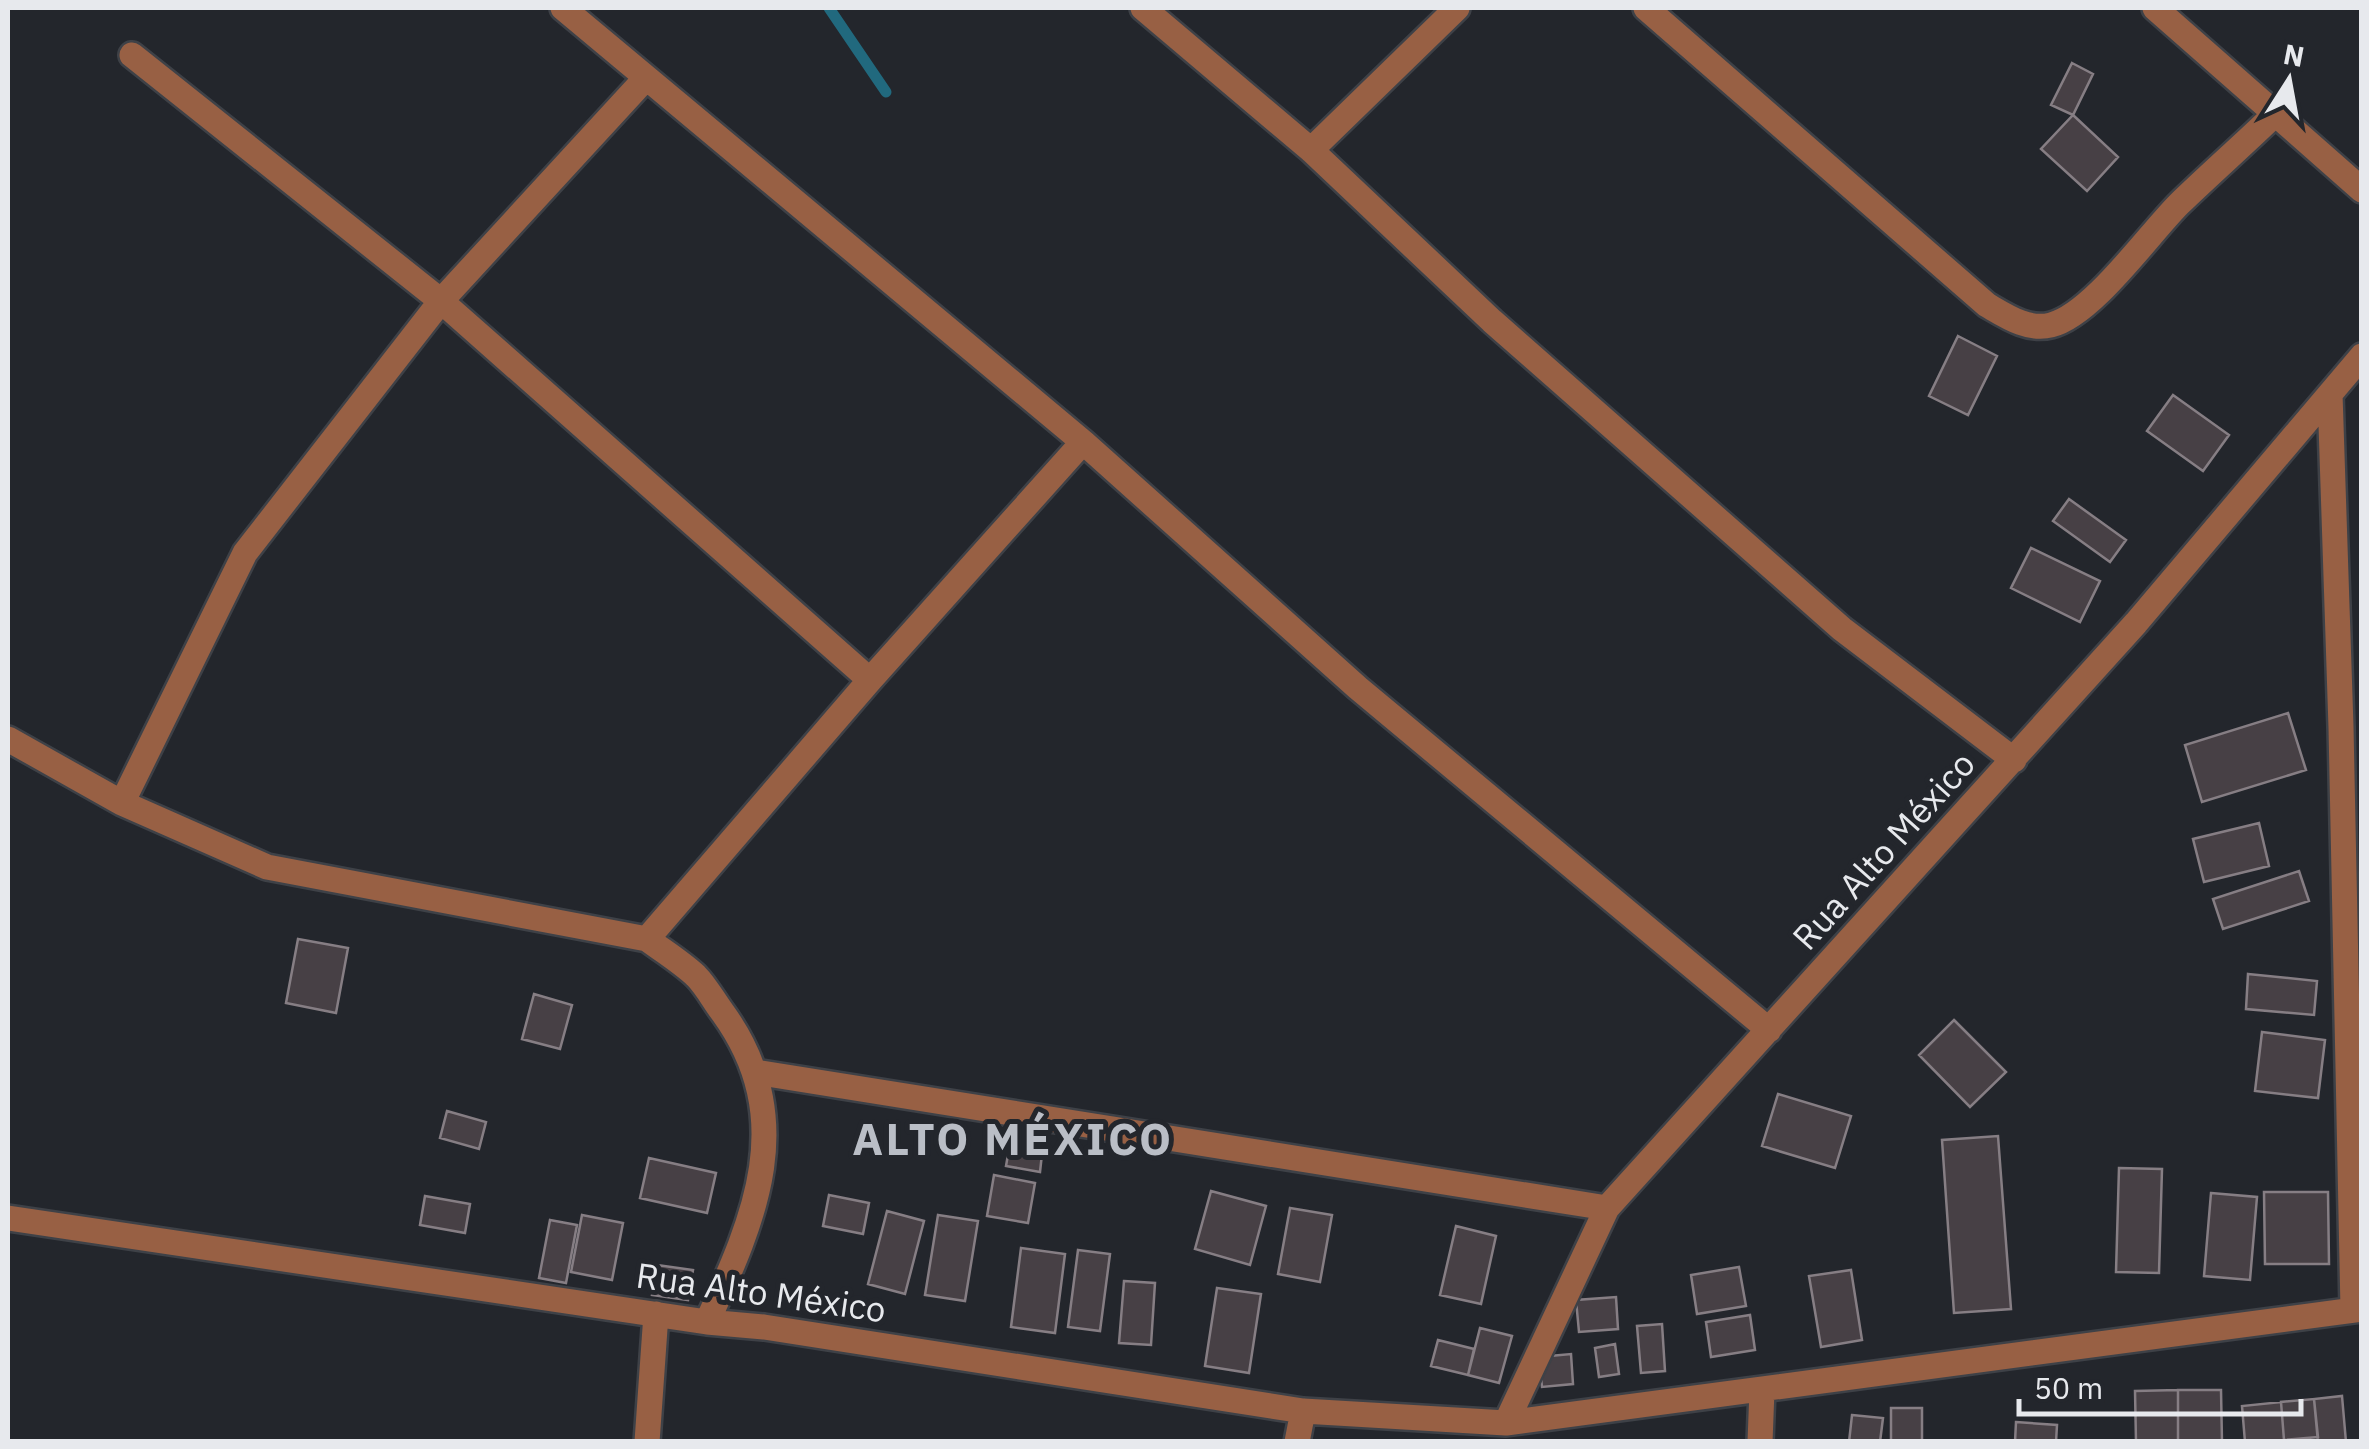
<svg xmlns="http://www.w3.org/2000/svg" width="2369" height="1449" viewBox="0 0 2369 1449" font-family="'IBM Plex Sans',sans-serif">
  <rect width="100%" height="100%" fill="#23262c"/>
  <g fill="none" stroke-linecap="round" stroke-linejoin="round">
    <path stroke="#21697e" stroke-width="11" d="M829,8L886,92"/>
  </g>
  <path fill="#474045" stroke="#867e84" stroke-width="2.5" d="M2072,63L2093,74L2073,115L2051,105Z
    M2073,115L2118,157L2087,191L2041,149Z
    M1958,336L1997,356L1968,415L1929,396Z
    M2173,395L2229,435L2203,471L2147,431Z
    M2069,499L2126,540L2110,562L2053,521Z
    M2031,548L2100,581L2080,622L2011,588Z
    M2288,713L2306,770L2202,802L2185,745Z
    M2259,823L2269,866L2204,882L2193,839Z
    M2299,871L2309,901L2223,929L2213,899Z
    M298,939L348,948L336,1013L286,1003Z
    M2248,974L2317,981L2314,1015L2246,1009Z
    M534,994L572,1005L560,1049L522,1039Z
    M1954,1020L2006,1072L1970,1107L1919,1055Z
    M2262,1032L2325,1040L2318,1098L2255,1091Z
    M1778,1094L1851,1116L1835,1168L1762,1146Z
    M447,1111L486,1122L479,1149L440,1138Z
    M1998,1136L2011,1309L1954,1313L1942,1140Z
    M1009,1149L1042,1154L1040,1172L1006,1166Z
    M649,1158L716,1173L707,1213L640,1198Z
    M2119,1168L2162,1169L2159,1273L2116,1272Z
    M994,1175L1035,1183L1028,1223L987,1216Z
    M1211,1191L1266,1206L1250,1265L1195,1249Z
    M2264,1192H2328L2329,1264H2265Z
    M2211,1193L2257,1197L2250,1280L2204,1276Z
    M829,1195L869,1203L863,1234L823,1226Z
    M425,1196L470,1204L465,1233L420,1225Z
    M1290,1208L1332,1215L1320,1282L1278,1274Z
    M887,1211L924,1221L905,1294L868,1284Z
    M582,1215L623,1223L612,1280L571,1272Z
    M938,1215L978,1221L965,1301L925,1295Z
    M550,1220L577,1225L566,1283L539,1278Z
    M1456,1226L1496,1236L1481,1304L1440,1295Z
    M1021,1248L1065,1254L1055,1333L1011,1327Z
    M1078,1250L1110,1254L1100,1331L1068,1327Z
    M657,1265L693,1270L688,1300L652,1295Z
    M1739,1267L1746,1306L1697,1314L1691,1275Z
    M1851,1270L1862,1340L1821,1347L1809,1276Z
    M1124,1281L1155,1283L1151,1345L1119,1343Z
    M1217,1288L1261,1294L1249,1373L1205,1366Z
    M1616,1297L1618,1329L1579,1332L1576,1300Z
    M1750,1315L1755,1350L1711,1357L1706,1322Z
    M1662,1324L1665,1371L1641,1373L1637,1326Z
    M1480,1328L1512,1336L1499,1383L1468,1375Z
    M1438,1340L1474,1349L1468,1375L1431,1366Z
    M1615,1344L1619,1374L1599,1377L1595,1348Z
    M1571,1354L1573,1384L1542,1387L1539,1357Z
    M2178,1390V1442H2136L2135,1391Z
    M2178,1390H2221L2222,1442H2178Z
    M2342,1396L2346,1442H2318L2314,1399Z
    M2314,1399L2318,1437L2284,1440L2281,1402Z
    M2281,1402L2284,1440L2245,1442L2242,1406Z
    M1891,1408H1922V1442H1891Z
    M1852,1415L1883,1418L1880,1442H1849Z
    M2016,1422L2057,1425L2056,1442H2015Z"/>
  <g fill="none" stroke-linecap="round" stroke-linejoin="round">
    <defs>
      <path id="minor" d="M563,8L1083,442L1358,688L1769,1030
        M1143,8L1311,150L1492,321L1842,629L2014,760
        M1646,8L1987,305C2006,316 2028,331 2051,325C2092,315 2148,235 2179,204C2210,174 2243,145 2274,115
        M2155,8L2362,190
        M132,55L441,301L870,680
        M1311,150L1457,8
        M2330,394L2341,727L2353,1310
        M8,739L122,803L267,867L647,939C663,951 681,962 696,976C706,986 714,1001 723,1013C799,1118 755,1218 707,1322
        M122,803L245,553L441,301L645,79
        M647,939L870,680L1083,442
        M755,1072L1607,1208
        M8,1218L707,1322L764,1327L1303,1411L1506,1423L2362,1309
        M1506,1423L1607,1208L2136,623L2362,356
        M647,1442L656,1314
        M1297,1442L1303,1411
        M1760,1442L1762,1390"/>
    </defs>
    <use href="#minor" stroke="#3e4147" stroke-width="30"/>
    <use href="#minor" stroke="#986044" stroke-width="25"/>
  </g>
  <g text-anchor="middle" stroke-width="10" stroke-linejoin="round" paint-order="stroke">
    <g font-size="35" fill="#e7e9ed" stroke="#23262c">
      <text transform="translate(1884 851) rotate(-48)" y="12">Rua Alto México</text>
      <text transform="translate(761 1293) rotate(8)" y="12">Rua Alto México</text>
    </g>
    <g font-size="45" font-weight="bold" letter-spacing="2.5" fill="#babec6" stroke="#23262c">
      <text x="1013" y="1155">ALTO MÉXICO</text>
    </g>
  </g>
  <rect width="2369" height="1449" fill="none" stroke="#e7e9ed" stroke-width="20"/>
  <g transform="translate(2289 80) rotate(11)" stroke="#23262c" stroke-width="8" paint-order="stroke">
  <path d="M0-8L18 38L0 25L-18 38Z" fill="#e7e9ed"/>
  <text y="-15" font-size="28" font-weight="bold" text-anchor="middle" fill="#e7e9ed">N</text>
  </g>
  <path d="M2019 1399v15h282v-15" fill="none" stroke="#e7e9ed" stroke-width="5"/>
  <text x="2034" y="1399" font-size="30" fill="#e7e9ed" stroke="#23262c" stroke-width="8" paint-order="stroke">50 m</text>
</svg>
